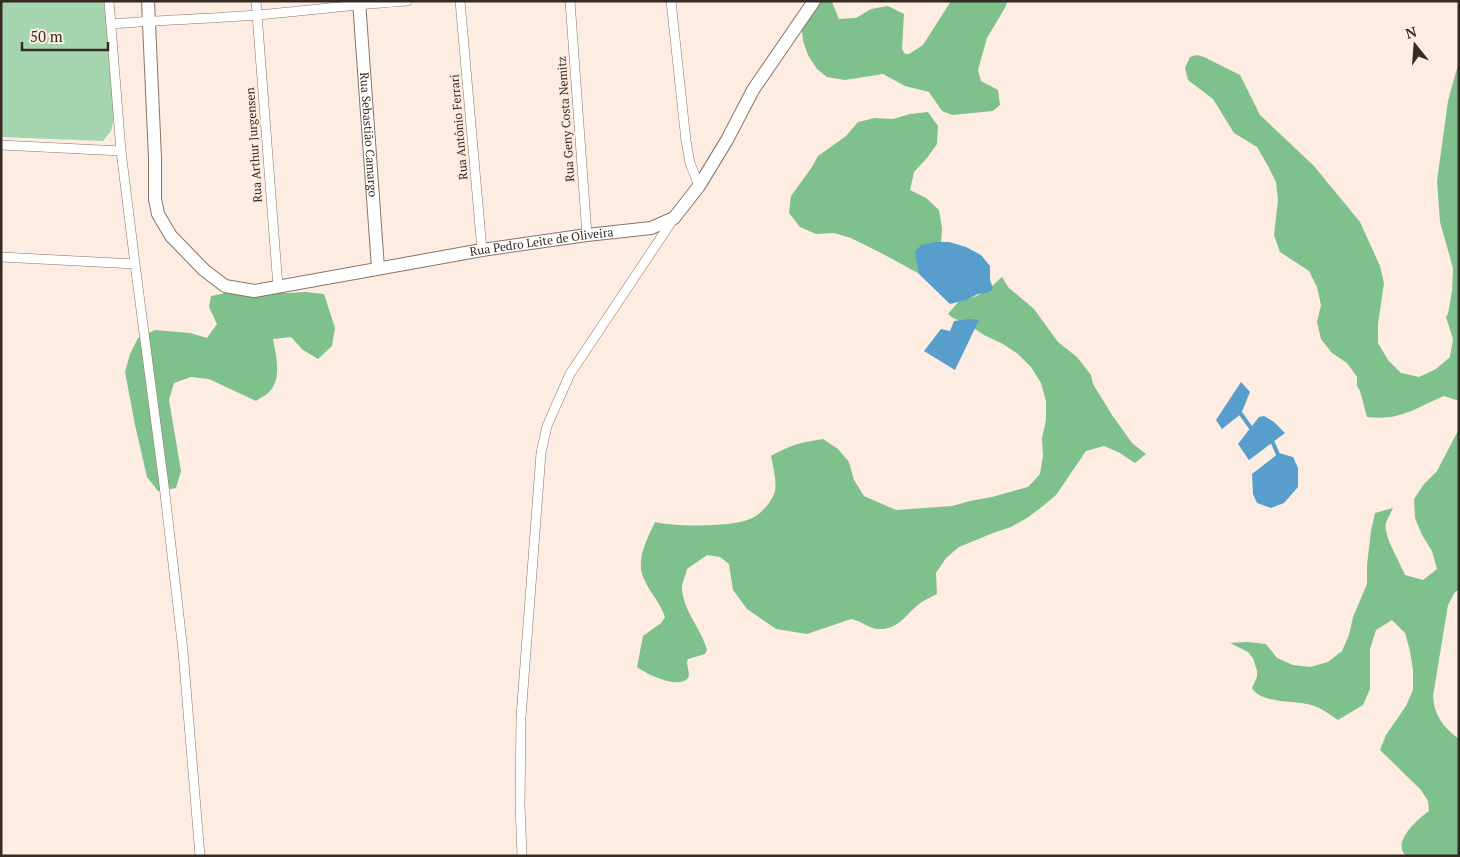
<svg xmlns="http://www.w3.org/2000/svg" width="1460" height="857" viewBox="0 0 1460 857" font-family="'PT Serif',serif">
  <rect width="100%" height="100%" fill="#fdece1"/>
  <path fill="#a5d5ae" d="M1,1H104L116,111L111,131L103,141L1,137Z"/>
  <path fill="#7fc18d" d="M818,1H833L832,2L839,19L856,18L871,9L888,6L904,14L902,49L905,54H909L923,45L951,1H1007L1006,6L987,38L978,70L981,81L998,90L1000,105L993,111L952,115L942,111L929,92L905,86L883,74L845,80L827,77L817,69L808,55L803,41L802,30L807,17Z
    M1197,55L1204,57L1240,75L1260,115L1314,166L1360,222L1380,266L1384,283L1378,324V343L1388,360L1401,373L1419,377L1436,369L1450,357L1453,339L1446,317L1448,314L1452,291L1453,268L1440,222L1437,181L1448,101L1459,61V401L1444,396C1415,408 1401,421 1367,417L1360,391L1357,386V377L1347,363L1332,353L1321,339L1317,322L1321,305L1317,287L1309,271L1280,252L1274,235L1278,200L1276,182L1268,166L1257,147L1234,133L1213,99L1188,80L1185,68L1190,57Z
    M928,112L938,126L937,144L927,158L914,172L910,190L926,198L939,210L942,228L941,245L929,279L883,254L851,238L834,233L816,234L800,227L789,213L791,196L812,167L818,156L846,136L858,122L875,118L893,119L910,114Z
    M1002,277L1008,287L1034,309L1058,342L1077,357L1091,375L1093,384L1112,415L1132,443L1146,454L1135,463L1120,453L1104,446L1086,451L1056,495L1043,506L1027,518L1011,527L993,533L959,547L946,558L936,573L937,594C931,597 924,600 919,604C904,616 899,630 877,629C868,628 862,621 851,619L807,634L776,629L747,609L733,590L729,564L720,557L707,555L687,569C686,575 682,582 682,588C683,611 701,628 707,650L705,654L688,659C685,665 691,673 688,678C679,690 646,674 637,667L643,636L661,623L665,617C660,602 650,593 644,579C635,561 647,539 655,522C675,527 732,527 750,519C760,515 770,504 774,494C778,486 773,466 771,456C790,445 802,442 823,439L838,449L849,462L854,480L864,496L896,510L952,506L970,501L992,497L1028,487L1040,474L1043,456L1042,438L1046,420V401L1041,383L1031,367L1018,354L1003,344L984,335L969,325L953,318L948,314L959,301L977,296L991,287Z
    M235,291H270L288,293L306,292L324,294L335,328L332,346L318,359L303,350L291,337L273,339C276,355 282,378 270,391C267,395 260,398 256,401L209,379L191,377L174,383L169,400L181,471L176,488L158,491L147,477L135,425L125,372L130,354L138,338L155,330L190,333L207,338L217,324L209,307L211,296Z
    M1459,429V590L1455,592L1448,605L1433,696C1434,715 1443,727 1459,739V856H1406C1391,842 1418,819 1429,811L1428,801L1421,790L1380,750L1386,735L1406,706L1413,690V670L1410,651L1405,633L1392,620L1376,630L1370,649V689L1363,705L1338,720C1329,714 1322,708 1311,705C1295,700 1261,704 1252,688L1257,677V671L1253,658L1248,652L1230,643L1248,642L1266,644L1277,658L1293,665L1310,667L1328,662L1342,651L1349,635L1353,617L1367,584V565L1371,531L1375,513L1393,508C1391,512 1388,518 1386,523C1383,536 1400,562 1405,575L1423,580L1437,569L1432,551L1422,535L1415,518L1414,499L1424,484L1437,471Z"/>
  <path fill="#579ecc" d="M935,242H949L966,247L981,255L990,266V280L993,289L987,293L978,294L966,300L950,304L919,274L915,252L921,245Z
    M969,319L979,320L955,370L924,351L941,329L950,331L954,321Z
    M1241,382L1250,392L1241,414L1222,429L1216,420Z
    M1264,416L1274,422L1285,433L1249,460L1238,444L1259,417Z
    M1279,453L1293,457L1298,468V487L1284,503L1271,508L1257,503L1253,494L1252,474Z"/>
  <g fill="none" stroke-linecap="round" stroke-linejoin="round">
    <path stroke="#579ecc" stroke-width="4" d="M1241,414L1253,431
      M1273,443L1279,457"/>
    <defs>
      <path id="street" d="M109,1L121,151L135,264L164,485L183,651L200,856
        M256,1L278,287
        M460,1L482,250
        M570,1L587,235
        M671,1L686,141L690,163L699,186
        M111,24C160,20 209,19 257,15C307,11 357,4 407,1
        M1,145L121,151
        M1,257L135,264
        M522,856L520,804L521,717L541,453L547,426L570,374L674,218"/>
      <g id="secondary">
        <path id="s1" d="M148,1L155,158V199L158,214L171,236L204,270L225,286L254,291L482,250L587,235L651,228L674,218L699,186L727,140L753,90L814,1"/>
        <path id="s2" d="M359,1L378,268"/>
      </g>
    </defs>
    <use href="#street" stroke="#8c7463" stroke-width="10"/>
    <use href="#secondary" stroke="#8c7463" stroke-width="14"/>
    <use href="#street" stroke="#fff" stroke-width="9"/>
    <use href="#secondary" stroke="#fff" stroke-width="12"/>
  </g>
  <g text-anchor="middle" stroke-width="4" stroke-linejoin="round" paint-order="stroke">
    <g font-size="12" fill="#352b24" stroke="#fdece1">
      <text transform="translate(566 119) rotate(-94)" y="4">Rua Geny Costa Nemitz</text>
      <text transform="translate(459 127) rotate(-95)" y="4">Rua Antônio Ferrari</text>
      <text dy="4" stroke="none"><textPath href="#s2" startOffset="134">Rua Sebastião Camargo</textPath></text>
      <text transform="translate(254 145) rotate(-94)" y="4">Rua Arthur Jurgensen</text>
      <text dy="4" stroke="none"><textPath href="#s1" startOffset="634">Rua Pedro Leite de Oliveira</textPath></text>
    </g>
  </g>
  <rect width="1460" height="857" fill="none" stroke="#352b24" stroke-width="5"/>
  <g transform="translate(1415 45) rotate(343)" stroke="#fdece1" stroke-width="4" paint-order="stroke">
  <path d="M0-4L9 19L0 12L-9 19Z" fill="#352b24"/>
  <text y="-8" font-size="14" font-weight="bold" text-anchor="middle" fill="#352b24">N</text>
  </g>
  <path d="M22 42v8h86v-8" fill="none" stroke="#352b24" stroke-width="2.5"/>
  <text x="30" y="42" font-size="15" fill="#352b24" stroke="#fdece1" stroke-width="4" paint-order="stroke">50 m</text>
</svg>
